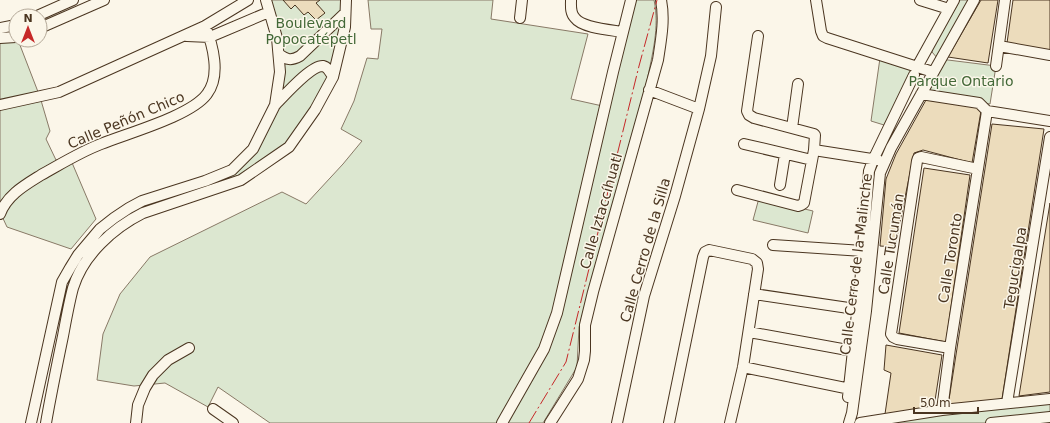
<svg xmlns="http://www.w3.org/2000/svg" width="1050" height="423" viewBox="0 0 1050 423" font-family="'DejaVu Sans',sans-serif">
  <rect width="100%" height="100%" fill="#fbf6e9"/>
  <path fill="#dce7d0" stroke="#887966" d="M266,0H345L333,77L289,147L241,180L217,186L253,149L275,105L280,72Z
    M368,0H493L491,19L588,34L571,99L607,107L635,0H654C660,27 652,55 647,81L579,327L577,367L543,423H270L218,387L208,407L165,383L134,386L97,380L103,334L120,294L150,257L282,192L306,204L343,164L362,141L341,129L354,101L367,58L378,59L382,29H371Z
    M960,0H971L938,59L932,52V49Z
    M0,38L18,40L40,97L50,131L46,139L56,160L70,158L96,219L71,249L7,227L0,212Z
    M880,58L914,68L884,125L871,121Z
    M940,59L996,66L990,104L921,94Z
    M759,198L813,211L808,233L753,220Z
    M1050,399V417L991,423H860Z"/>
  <path fill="#ecdcbc" stroke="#4a3520" d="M283,0H320L316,3L325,13L316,20L308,12L304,15L295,5L291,9Z
    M981,0H998L988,63L948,57Z
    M1013,0H1050V51L1007,43Z
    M926,100L975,106L981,111L972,163L923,150L914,153L895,247L880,246L886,179L896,154Z
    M992,124L1044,129L1002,399L948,406Z
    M924,168L970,175L946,342L899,333Z
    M1050,203V392L1019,396Z
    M886,345L942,355L934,407L885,414L891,373L884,370Z"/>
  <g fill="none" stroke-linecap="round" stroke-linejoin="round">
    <defs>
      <path id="minor" d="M571,0C571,6 570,13 575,18C582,28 611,30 623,32
        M816,0L821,31L823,36L827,38L933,72
        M920,0L949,9
        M37,16L73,0
        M520,18L522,0
        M0,28L16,25
        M40,28L104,0
        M187,36L210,37L269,12
        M0,38L16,37
        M999,46L1050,55
        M279,54C287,60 291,61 300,56L345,13
        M996,66L1005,0
        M917,67L954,0
        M649,90L699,109
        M921,94L979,103L987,111L1050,121
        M0,105L59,92L205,26L248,0
        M275,105C284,96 311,65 323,66C328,67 330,72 333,77
        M792,128L798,84
        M744,144L812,160
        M814,150L878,160
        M780,185L785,154
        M737,190L798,206L801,205L804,203L814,150L815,135L814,134L754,118L749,115L747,111L758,36
        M0,214C7,195 25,185 41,175C61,164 80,152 101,144C128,133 191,116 207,94C221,76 213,45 205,26
        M773,245L863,251
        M754,294L862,310
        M749,332L853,351
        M950,348L897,339L893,337L891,334L917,161L918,158L921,157L978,169
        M743,367L855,390
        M848,397L860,285L869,171L873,160L914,75
        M1007,403L1050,137
        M213,409L233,423
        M942,410L950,348L987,111
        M31,423L62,282L70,268L78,255L100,229L114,218L129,208L142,201L205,181L232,170L253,149L275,105L280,72L277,38L266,0
        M46,423C51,394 57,365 63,336C66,320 69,303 73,288C83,255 113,228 143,213L241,180L289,147L315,110L333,77L345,27L346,0
        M136,423L138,405L145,388L153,375L168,360L189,348
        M502,423L544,349L557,313L613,72L631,0
        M550,423L578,379L584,360L585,351V325L593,292L658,60C661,40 665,20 661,0
        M617,423L644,296L675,196L699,109L711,56L716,7
        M669,423L703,257L705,252L709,250L752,259L757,263L758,269L743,367L730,423
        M849,423L852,413L866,311L880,173L891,148L974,0
        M860,423L942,410L1050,399
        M991,423L1050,417"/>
    </defs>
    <use href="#minor" stroke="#4a3520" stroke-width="12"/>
    <use href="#minor" stroke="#fbf6e9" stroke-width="10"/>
    <path stroke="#c62828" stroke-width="1" stroke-dasharray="14 3 2 3" stroke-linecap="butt" d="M529,423L566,362L639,66L657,0"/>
  </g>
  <g text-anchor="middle" stroke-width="3" stroke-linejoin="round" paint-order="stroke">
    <g font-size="14" fill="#436837" stroke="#fbf6e9">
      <text x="311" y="28">Boulevard<tspan x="311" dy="16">Popocatépetl</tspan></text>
      <text x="961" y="86">Parque Ontario</text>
    </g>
    <g font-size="14" fill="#4a3520" stroke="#fbf6e9">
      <text transform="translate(126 120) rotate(-23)" y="5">Calle Peñón Chico</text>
      <text transform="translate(601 211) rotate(-74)" y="5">Calle Iztaccíhuatl</text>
      <text transform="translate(891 244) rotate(-81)" y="5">Calle Tucumán</text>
      <text transform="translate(645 250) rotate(-74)" y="5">Calle Cerro de la Silla</text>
      <text transform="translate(950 258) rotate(-81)" y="5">Calle Toronto</text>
      <text transform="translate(856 264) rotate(-83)" y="5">Calle Cerro de la Malinche</text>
      <text transform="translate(1015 268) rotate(-81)" y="5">Tegucigalpa</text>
    </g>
  </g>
  <g transform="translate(28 28)"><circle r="19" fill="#fbf6e9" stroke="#b4a999"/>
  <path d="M0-3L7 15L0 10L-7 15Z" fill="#c62828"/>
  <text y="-6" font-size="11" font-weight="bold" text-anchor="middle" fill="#4a3520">N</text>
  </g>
  <path d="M914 407v6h64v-6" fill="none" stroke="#4a3520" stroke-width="2"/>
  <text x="920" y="407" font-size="12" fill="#4a3520" stroke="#fbf6e9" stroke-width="3" paint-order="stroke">50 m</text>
</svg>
